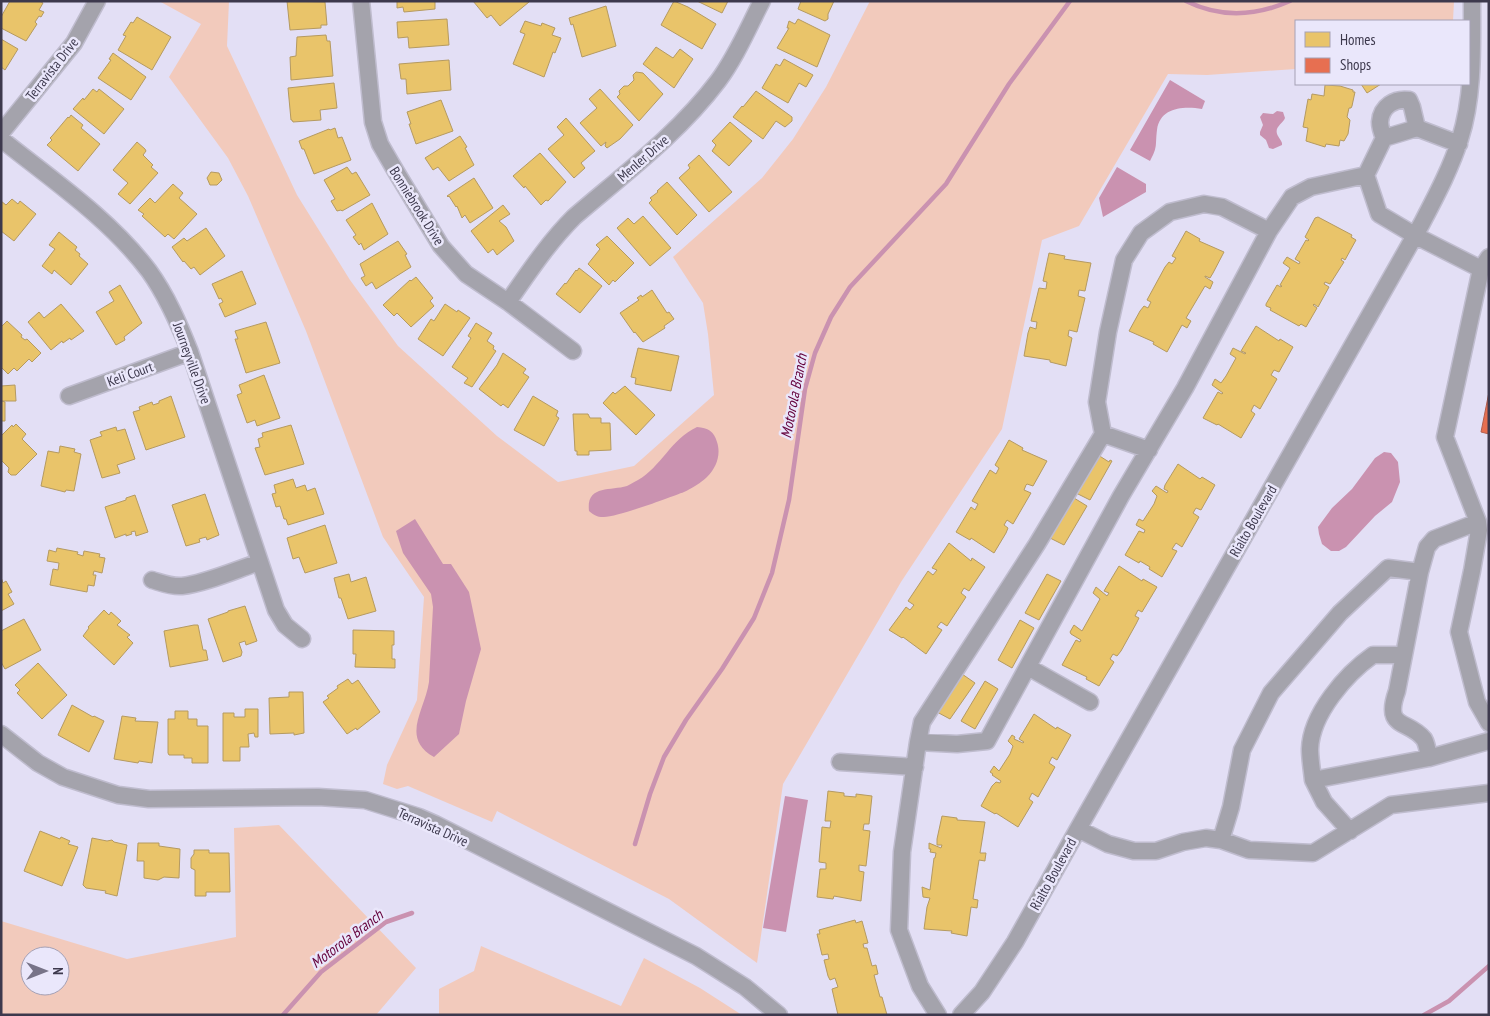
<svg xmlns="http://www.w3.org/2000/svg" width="1490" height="1016" viewBox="0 0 1490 1016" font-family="'PT Sans Narrow',sans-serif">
  <rect width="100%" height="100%" fill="#e3dff5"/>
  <path fill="#f2cabc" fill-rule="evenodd" d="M159,1H229L227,46L297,195L350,280L398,346L497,436L558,482L634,466L714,395L708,334L703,303L673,257L762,178L793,139L826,87L870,1H1454L1453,21H1296V69L1207,75L1168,74L1079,226L1042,240L1002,429L901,582L783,784L757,963L669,899L497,811L492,822L408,786L397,789L383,784L387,765L417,700L424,597L383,537L306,331L248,196L228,158L169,77L201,24Z
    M279,825L416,968L376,1015H1V921L127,959L236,937L234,828ZM30,956H60V986H30Z
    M481,946L621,1006L644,958L700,988L742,1015H439V989L474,971Z"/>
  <path fill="#ca92b0" d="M1170,80L1205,101L1202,109C1184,106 1160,107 1157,130C1155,146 1158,146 1150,161L1130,150Z
    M1277,111L1283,112L1285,118C1283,124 1273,127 1278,136C1279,138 1281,140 1282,143V145L1273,149L1269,148L1266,140L1260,135V132L1263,125L1260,117L1263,113L1273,114Z
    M1117,167L1146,184V192L1103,217L1099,198Z
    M697,427C708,428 714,431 717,442C721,454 717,467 707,477C702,482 691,489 684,492C671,497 615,518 603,517C597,517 594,515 589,511C586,485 610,491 627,486C631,484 634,482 638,480C661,467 671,439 697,427Z
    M1384,452L1391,453L1398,462L1400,482L1392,502L1375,516L1346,547L1339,551H1331L1322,544L1319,534L1318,527L1332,508L1352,489L1375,458Z
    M415,519L443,564H451L469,592L481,649L466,701L459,734L434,757C400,738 425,710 429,682L433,607L431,594L403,553L396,531Z
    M785,796L808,800L786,932L763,928Z"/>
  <path fill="#e9c46a" stroke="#b59a61" d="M10,1H39L43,3L39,10L44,12L41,17L39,16L35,22L37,24L26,41L1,28V17Z
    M287,1L325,2L327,25H321V28L290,30Z
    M397,1H435V9L404,12L403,7L397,8Z
    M473,1H529V2L500,26L491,15L487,18Z
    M674,1L688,7L716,24L702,49L661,25Z
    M697,1H728L722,13Z
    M801,1H834L828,14V19L825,21L798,9Z
    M606,6L616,46L582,57L573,24L571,25L569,18Z
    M137,17L171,37L152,70L118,50L126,36L123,35L131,22L133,23Z
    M447,19L449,45L409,48L408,37L398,38L397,22Z
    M798,19L830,35L817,67L777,48L789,28H787L789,21L795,24Z
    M525,21L541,26L542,23L555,28L552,35L561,38L555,53L553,52L544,77L513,64L525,34L520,32Z
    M326,35L327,41H330L333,76L291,80L290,57L296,56L297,37Z
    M1,39L18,49L5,70L1,67Z
    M656,47L673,58L680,49L693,59L674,88L643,64Z
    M113,53L146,77L131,100L98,78L111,60L109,59Z
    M784,59L813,75L806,87L799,83L788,103L762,88L776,64L780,66Z
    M449,60L451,90L407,94L406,79H401L399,64Z
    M636,72L643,73L663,94L639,121L617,97L620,94L619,91L624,86H628L634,80L633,75Z
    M334,83L337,108L320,110L321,120L293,122L292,120H291L288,88Z
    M1361,84H1381L1367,93Z
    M1325,85L1340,86L1353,90V92H1355L1352,106L1351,108H1349L1347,117L1350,120L1348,134L1344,141L1340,140L1339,146L1326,144L1325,147L1306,141L1308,128L1303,127L1308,99L1311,100L1312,94L1324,96Z
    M93,89L97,92L99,89L124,109L104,134L73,109L83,98L84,100Z
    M600,89L633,125L620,139L607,148L605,146L606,142L601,146L580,123L597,108L589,99Z
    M756,91L792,117V121L785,127L776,121L763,139L733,117L742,106L743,107Z
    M441,100L453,131L416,144L409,124H411L407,112Z
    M71,115L83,125L81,128L100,144L78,171L47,145L52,140L50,138L52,136L68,117L69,118Z
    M566,118L595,151L581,163L585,168L574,178L548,149L564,135L557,127Z
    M730,122L752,141L729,166L712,151L716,145L712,141Z
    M335,128L338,138L342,137L351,160L314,174L304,149H302L299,141L329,129L330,130Z
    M460,136L467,147L465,148L474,165L449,181L438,167L433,170L425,158Z
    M137,142L145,149L146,151L143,155L153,165L151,167L158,173L130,204L118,194L128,183L113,170Z
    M540,153L566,182L548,201L546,200L541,205L525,186L524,188L513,176Z
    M699,155L732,192L709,212L679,178L690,168L688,165Z
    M347,167L352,174L356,172L370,195L342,211L341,210L337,211L331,201L335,199L324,180Z
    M211,172L219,173L222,180L217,185H210L207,178Z
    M474,178L493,208L470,223L465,215L462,218L457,206L456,207L449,196L448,197L447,196Z
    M667,182L697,215L677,235L649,203L652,200L650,198L658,192L657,191Z
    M173,184L183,193L179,198L197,214L174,239L168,234L165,237L142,216L144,214L138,210L150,198L155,203Z
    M12,199L18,204L20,201L36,214L14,241L1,231V201L6,205Z
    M372,203L388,234L364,250L361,243L359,245L353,237L356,235L346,220Z
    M503,205L510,214L499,221L506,227L514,241L497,255L493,249L488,253L471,231Z
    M643,216L671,248L650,266L617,228L628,218L634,224Z
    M1318,217L1352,235L1351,237L1356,240L1345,260L1342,258L1341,260L1344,262L1330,284L1325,282L1324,284L1329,287L1318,307L1314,304L1313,305L1317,308L1306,327L1301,324L1299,326L1270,310L1271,308L1266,306V304L1277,285L1281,287L1282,286L1280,285L1290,268L1283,263L1287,257L1299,264L1300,262L1295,259L1306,240L1308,241L1309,240L1305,237L1315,218Z
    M206,228L225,256L200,275L194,267L191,269L184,261L183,262L172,247L184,238L187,241Z
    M1186,231L1200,239L1199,241L1224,252L1213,273L1210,278L1205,276V277L1213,282L1210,289L1205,286L1186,318L1191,321L1187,328L1182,325L1167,352L1153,344L1154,342L1129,331L1140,311L1144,306L1148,308L1151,302L1147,300L1165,267L1169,262L1172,264L1176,258L1172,256Z
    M59,232L77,247L75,250L80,254L79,256L88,264L71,285L54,270L52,274L42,266L55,249L49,245Z
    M607,236L634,263L615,282L613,280L609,285L588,264L600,249L596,245Z
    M398,241L407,254L405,255L411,267L376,289L372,282L366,286L361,278L365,276L360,264Z
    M1049,253L1065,256L1064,259L1091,263L1085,291L1079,290L1078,296L1085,298L1077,332L1069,330L1068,336L1072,338L1066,366L1050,362V360L1024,356L1028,333L1030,327L1036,329L1037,322L1031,321L1039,288L1046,289L1047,282L1043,281Z
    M579,268L602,286L580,313L556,294L565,283L566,284L576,270L577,271Z
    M242,271L256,304L225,317L219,304L223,302L221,298L219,299L212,284Z
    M416,277L433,298L430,301L434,306L411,327L397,313L394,316L383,305L410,280L411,281Z
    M120,285L142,323L124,337L125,340L116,345L96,312L114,301L109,292Z
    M652,290L667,313L669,312L674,319L664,326L665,328L643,342L635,332L634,333L620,313L639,300L637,298L641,295L642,297Z
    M61,304L84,331L71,340L70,338L63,343L62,341L51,350L28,322L39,312L44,318Z
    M445,304L457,312L458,310L470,318L443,356L418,339L431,319L434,321Z
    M7,321L22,335L21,337L25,340L27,339L41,353L32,362L29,359L17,371L14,368L8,374L1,367V327Z
    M266,322L280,363L246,373L235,339H238L235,331Z
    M476,323L492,333L487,341L494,346L493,349L496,351L472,387L464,383L468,378L452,367L471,338L468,336Z
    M1256,326L1279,341L1280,339L1293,347L1279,372L1274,370L1271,375L1277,379L1260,409L1254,405L1251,411L1255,414L1241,438L1218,424L1217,425L1203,418L1218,392L1222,394L1223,393L1212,385L1215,379L1221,383L1226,376L1236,358L1230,354L1233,348L1245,354L1246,353L1241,351Z
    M638,348L679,356L671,391L635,384L636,378L631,377Z
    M503,353L526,369L523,373L529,377L508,408L503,404L501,406L479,389L497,365Z
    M264,375L280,418L257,426L255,420L247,423L237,395L242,393L239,385Z
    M15,385L16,401H2L5,402V421H1V386Z
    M625,386L655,415L636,435L603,403L613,392L615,394Z
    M171,396L185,437L146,450L133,412L140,410L139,407L152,402L153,405L159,403V401Z
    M533,396L558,411L556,416L559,418L544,446L514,430Z
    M573,414H588L590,418H601V423H610L611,450L589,451V455H577V451H575Z
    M16,424L26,434L22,439L37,454L16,475H11L8,472L9,468L1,460V436L12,425L13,427Z
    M291,425L304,464L265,475L255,448L260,447L258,439L263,437L262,433Z
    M116,427L117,431L125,429L135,459L117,465L120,473L102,478L90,440L102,436L100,432Z
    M1009,440L1023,448L1022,450L1047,461L1033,486L1027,484L1026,485L1024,490L1031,493L1013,524L1007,520L1004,525L1008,528L1006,533L994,553L971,538L970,540L956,532L971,507L975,510L978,504L972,501L990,470L996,474L999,468L995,465Z
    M60,446L75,449L74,452L81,454L74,491L66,490L65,492L41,486L48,451L59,453Z
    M1098,455L1109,462L1110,460L1112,461L1090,500L1076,493Z
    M1178,464L1200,479L1202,477L1215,485L1201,510L1196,508L1193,513L1199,517L1182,547L1176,543L1172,549L1177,551L1162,577L1149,569L1150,567L1140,561L1139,563L1125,555L1139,531L1144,533L1145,530L1136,525L1139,519L1143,521L1154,504L1157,496L1152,491L1156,486L1167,493L1168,491L1164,489L1165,485Z
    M293,479L296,488L305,485L307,491L315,488L324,514L288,525L286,519H284L280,506L276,507L272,494L276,493L274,485Z
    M205,494L219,535L207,540L206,537L199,539L200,542L186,546L172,505Z
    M135,495L148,532L136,536L135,531L131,532L132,534L126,536V534L115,538L105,507L126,500V498Z
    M1074,498L1087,506L1064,545L1050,538Z
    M325,525L337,563L305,573L299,557L293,559L287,538Z
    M949,543L971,561L972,558L985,567L969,591L964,588L961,593L966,597L947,626L941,622L937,627L942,630L926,654L903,637L902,638L889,630L906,607L910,610L914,605L908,601L928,571L933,575L937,570L932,568Z
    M57,548L78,552L77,554L83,556L84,551L100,554L99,557L105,558L102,573L94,571L93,575H96L94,586L88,585L87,592L50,585L53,569L58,570L59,563L47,561L49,550L56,552Z
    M1119,566L1142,581L1143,579L1157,587L1142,612L1138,610L1135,616L1139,618L1136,624L1121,651L1117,656L1113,654L1110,659L1114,662L1099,686L1086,679L1087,677L1062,665L1076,640L1080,642L1081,640L1071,634L1070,632L1074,625L1082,631L1100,599L1093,593L1096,587L1107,596L1109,593L1104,591Z
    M349,574L351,582L366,577L376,611L348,619L341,598H339L334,578Z
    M1047,574L1061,581L1039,620L1025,613Z
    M1,577L3,583L6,581L12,592L8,594L14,604L1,611Z
    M245,606L257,641L246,645L245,641L239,643L242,652L241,656L223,662L208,619L228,612V611Z
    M104,610L109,615L111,612L121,621L117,625L130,635L127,637L133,643L114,665L83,636L89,628L88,627Z
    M24,619L41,650L5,669L1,662V631Z
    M1020,620L1034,628L1012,668L998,660Z
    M194,625H198L203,650H206L208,660L170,667L164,631Z
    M353,630L394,631V645H392V659H395V668L355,667L356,654H353Z
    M38,663L67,695L42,719L17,693L20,690L15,685Z
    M962,674L975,683L950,719L937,712Z
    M348,679L352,684L358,680L380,712L357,730L356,728L347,734L323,702L329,698L327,696L338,688L337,686Z
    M985,681L998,689L975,729L961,721Z
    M289,692H303L304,733L294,735V733L270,734L269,698L289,697Z
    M72,705L93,717L94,716L104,721L89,752L58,735Z
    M245,709H258V737H255L254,733L248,734L249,747H240V761H223V713H234V717H245Z
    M175,711H188V719H197V726H208V763H192V758H184V755H169L168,753V719H175Z
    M1034,714L1056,729L1057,727L1071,735L1057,760L1052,757L1049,763L1055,767L1038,797L1032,793L1029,799L1033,802L1018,827L996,813L995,814L981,806L992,786L996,782L1000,783L1001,781L992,775L993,774L990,772L994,766L999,771L1010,754L1013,746L1008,741L1012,735L1015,737L1014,739L1023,743L1024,742L1019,739Z
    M122,716L136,718L135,721L158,722L152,763L139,761L138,763L114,759Z
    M828,791L844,793V796L856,797V794L872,796L869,824H864L863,830L870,831L866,866L859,865V871L864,872L861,901L834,896L833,899L817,897L820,869H826V863L819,862L822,827L830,828L831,821H825Z
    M942,816L957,818V820L985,822L980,853H986L985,860V861L979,860L973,899L978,900L977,908L971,907L967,936L951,933L952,931L924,929L927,907L930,898L923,897L922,887L930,890L934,858H935L936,853L930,852L931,849H929V843L941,848L942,845H937V839Z
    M40,831L60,839L61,837L70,841L68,844L78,847L62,886L24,871Z
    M92,838L107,841L112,840L114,842L127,845L117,896L105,893L106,891L86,888L83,885Z
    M138,843H159V846L180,849L179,878L164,877L158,880L144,878V861H137Z
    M194,850H209V853H229L230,892H206V896H195V870L191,868V858L194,854Z
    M855,920L856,923L862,921L868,943L863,944L864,948H867L872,966L876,965L878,974L874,975L880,997H882L887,1015H838L832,989L838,987L835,978L830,980L828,976L824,960L829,959L828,954L822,955L817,934H820L819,930Z"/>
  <path fill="#e76f51" stroke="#b45f50" d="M1489,392V434L1481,432Z"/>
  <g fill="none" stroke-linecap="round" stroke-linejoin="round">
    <path stroke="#ca92b0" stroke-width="4.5" d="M1186,1C1220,18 1256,16 1290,1
      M635,844L650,794L664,757L686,720L722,669L754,618L772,573L789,500L805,389L815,353L831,317L850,287L946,184L1009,84L1070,1
      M283,1015L321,972L386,922L412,913
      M1424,1015L1449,1001L1489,966"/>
    <defs>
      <path id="minor" d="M361,1L373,122L380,144L395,170L441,246L466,274L508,302L573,351
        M1,133L74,43L97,1
        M1384,138C1382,133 1380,127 1380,122C1381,106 1395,98 1409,100L1412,107L1417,128
        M1,139C51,179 110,219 149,271C167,296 179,324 190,352L276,610L285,625L302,639
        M1459,144L1417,128L1384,138L1366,175L1379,214L1416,236L1481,269L1489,257
        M508,302C529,272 548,243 574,217C624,174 678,134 718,81C736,57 748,28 762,1
        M69,396L190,352
        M1149,450L1103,434L1097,402L1108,332L1124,260L1141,233L1170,212L1204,204L1222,207L1269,231
        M1478,522L1445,437L1481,269
        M152,580C162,583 172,587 182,586C204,584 238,569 260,562
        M1028,667L1090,702
        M1,734L38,763L63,777L118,795L149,799L318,797L365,800L419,817L435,824L696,956L745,987L779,1015
        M918,742L922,722L1037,544L1103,434
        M1429,758L1489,741
        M840,762L915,767
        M1313,780C1312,770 1310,759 1310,749C1311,714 1346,674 1373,655H1404
        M1078,829L1108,844L1134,851H1156L1183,842L1206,838L1221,840L1249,850L1313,853L1391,805L1489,793
        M1350,831L1324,802L1313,780L1429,758C1428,752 1427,744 1424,739C1408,719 1383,730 1397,691L1420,572
        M1221,840L1231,807L1242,750L1271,693L1340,613L1388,568L1420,572L1427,547L1434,539L1478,522L1479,530L1472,571L1459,632L1477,702L1489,723
        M938,1015L920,986L899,930L902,852L918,742L957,744L987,741L1121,496L1185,388L1269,231L1292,197L1311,187L1366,175
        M961,1015L982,992L1015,942L1078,829L1422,223C1436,196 1451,168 1460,139C1474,95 1472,47 1472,1"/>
    </defs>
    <use href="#minor" stroke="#bfbcce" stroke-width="19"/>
    <use href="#minor" stroke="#a4a3ac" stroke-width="16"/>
  </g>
  <g text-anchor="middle" stroke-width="5" stroke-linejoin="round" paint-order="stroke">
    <g font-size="14" fill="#3d394d" stroke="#eae7fb">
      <text transform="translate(52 69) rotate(-52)" y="5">Terravista Drive</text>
      <text transform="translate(643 158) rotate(-41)" y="5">Menler Drive</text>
      <text transform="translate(417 206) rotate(58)" y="5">Bonniebrook Drive</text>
      <text transform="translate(192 363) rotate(70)" y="5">Journeyville Drive</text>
      <text transform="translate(130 374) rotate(-20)" y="5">Keli Court</text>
      <text transform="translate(1253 521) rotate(-60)" y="5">Rialto Boulevard</text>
      <text transform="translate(433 827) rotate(24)" y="5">Terravista Drive</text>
      <text transform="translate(1053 874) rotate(-61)" y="5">Rialto Boulevard</text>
    </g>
    <g font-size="15" font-style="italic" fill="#64003b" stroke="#eae7fb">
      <text transform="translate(794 396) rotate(-79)" y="5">Motorola Branch</text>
      <text transform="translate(347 939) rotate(-37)" y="5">Motorola Branch</text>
    </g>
  </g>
  <rect width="1490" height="1016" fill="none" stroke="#3d394d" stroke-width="5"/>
  <rect x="1295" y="20" width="175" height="65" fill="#eae7fb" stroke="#a5a1b5"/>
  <rect x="1305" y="32" width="25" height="15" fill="#e9c46a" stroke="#a5a1b5"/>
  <text x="1340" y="45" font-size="15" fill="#3d394d">Homes</text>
  <rect x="1305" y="58" width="25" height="15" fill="#e76f51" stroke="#a5a1b5"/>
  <text x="1340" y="70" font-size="15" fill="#3d394d">Shops</text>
  <g transform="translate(45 971) rotate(90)"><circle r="24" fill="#eae7fb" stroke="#a5a1b5"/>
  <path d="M0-4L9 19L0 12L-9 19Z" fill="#777388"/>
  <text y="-8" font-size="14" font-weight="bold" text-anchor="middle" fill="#3d394d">N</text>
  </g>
</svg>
